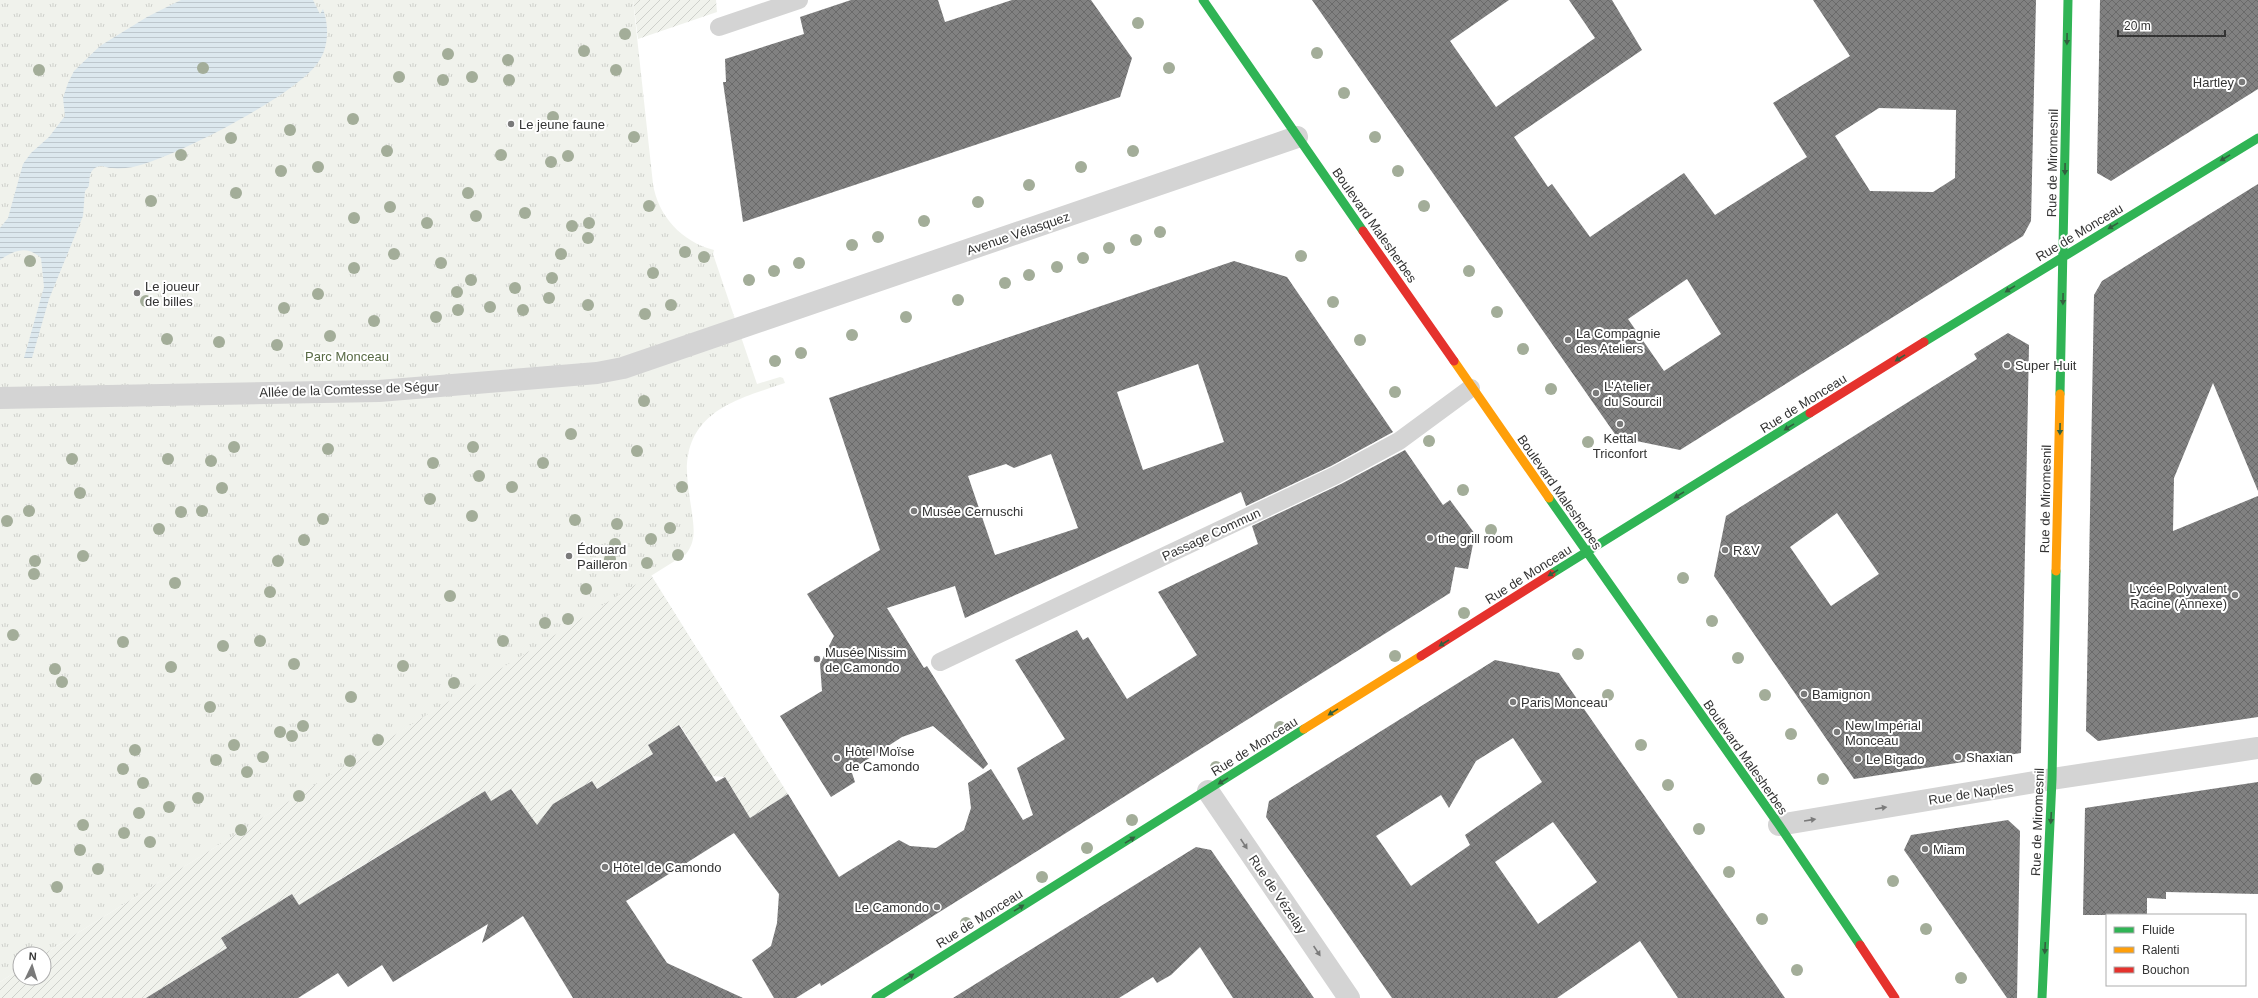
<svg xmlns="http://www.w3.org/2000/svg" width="2258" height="998" viewBox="0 0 2258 998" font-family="Arial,sans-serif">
  <defs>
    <pattern id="grass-tufts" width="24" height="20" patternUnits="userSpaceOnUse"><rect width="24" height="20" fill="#f0f2ec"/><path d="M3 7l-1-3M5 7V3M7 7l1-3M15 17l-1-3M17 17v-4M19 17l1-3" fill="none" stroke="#ced0cb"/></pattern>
    <pattern id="garden-furrows" width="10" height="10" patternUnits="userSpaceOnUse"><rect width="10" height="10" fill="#f0f2ec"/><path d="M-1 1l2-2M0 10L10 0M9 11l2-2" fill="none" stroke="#ced0cb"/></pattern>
    <pattern id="water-rules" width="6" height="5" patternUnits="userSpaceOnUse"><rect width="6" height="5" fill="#dce8ee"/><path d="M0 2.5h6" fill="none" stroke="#bdc7cd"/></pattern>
    <pattern id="building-cross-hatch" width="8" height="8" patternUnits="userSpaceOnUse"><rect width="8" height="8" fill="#818181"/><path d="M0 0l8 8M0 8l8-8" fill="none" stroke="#6a6a6a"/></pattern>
  </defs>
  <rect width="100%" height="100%" fill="#fff"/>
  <path fill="url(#grass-tufts)" d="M0,0H633L653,184C658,216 682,242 714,250L713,254L757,384L780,377L783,378L785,383C738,399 685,411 687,474C688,487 690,500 692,513C694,529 696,541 686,554L44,954H20V969L0,982Z"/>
  <path fill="url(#garden-furrows)" d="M633,0H716L717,12L638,39Z
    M651,575L788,794L742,823L733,794L735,793L725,777L712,776L680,725L648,745L654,753L596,789L591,781L565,798L537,830L512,789L491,802L485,791L332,884L340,897L307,917L292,894L221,938L227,948L146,998H0V982L20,969V978H44V954Z"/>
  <path fill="url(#water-rules)" d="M181,0H313L320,14L323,9C329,25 329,46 319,61C299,94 172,159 133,167C127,168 118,169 112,168C107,168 105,166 100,166C89,169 90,176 89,186L85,191L83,216L49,299L32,358H24L44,287L41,258C27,245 14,250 0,260V228L8,218L23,164L31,153L49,137L65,116L63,98L68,83L74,71L100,46L147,17Z"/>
  <path fill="url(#building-cross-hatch)" fill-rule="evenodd" d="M851,0H938L945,22L1012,0H1091L1132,58L1120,97L743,222L723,82H726L725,59L804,34L800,17Z
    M1312,0H1509L1450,41L1496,107L1595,38L1569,0H1612L1642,50L1514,137L1548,187L1552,184L1590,237L1684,173L1715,215L1807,157L1773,103L1850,56L1813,0H2036L2031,221L2023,236L1680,450L1617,437ZM1879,108L1956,110L1955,178L1933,192L1870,191L1835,136ZM1687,279L1721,334L1664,371L1628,319Z
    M2100,0H2258V89L2111,181L2097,173Z
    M2258,184V491L2213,383L2174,478L2173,531L2258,496V717L2098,741L2086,731L2094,295L2102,281Z
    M1234,261L1287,277L1393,432L1331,466L1246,506L1241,492L965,618L955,586L887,608L924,668L927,666L988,764L983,769L933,726L902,737L851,770L855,782L831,797L780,716L822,691L820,664L834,636L807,594L880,550L829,398ZM1198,364L1224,442L1143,470L1117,392ZM1051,454L1078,528L995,555L968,476L1006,464L1014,468Z
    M2008,333L2029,345L2021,753L1854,779L1714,576L1726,516L1977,359L1974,354ZM1837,513L1879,574L1831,606L1790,547Z
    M1405,450L1443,505L1450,500L1475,534L1468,569L1455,567L1450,593L821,986L820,983L796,998H774L752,960L771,946L777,923L779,894L734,833L626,901L667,963L743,998H573L523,916L482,943L488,924L393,982L382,965L348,987L338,973L298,998H146L227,948L221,938L292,894L299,905L485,791L491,801L511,789L537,825L553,804L592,781L597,789L653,754L648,745L679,725L716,782L725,777L750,818L788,794L839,877L899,840L910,846L936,848L964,830L971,808L968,783L991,769L1023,820L1033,815L1017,768L1065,739L1015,660L1077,630L1083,640L1088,637L1127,699L1197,655L1158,592L1258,544L1252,526L1341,484Z
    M1495,660L1559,673L1785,998H1678L1640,941L1557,998H1392L1266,817L1269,801ZM1513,738L1542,782L1465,835L1470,845L1411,886L1376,836L1441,795L1449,808L1476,761ZM1553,822L1597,882L1538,924L1495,862Z
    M2258,782V894L2166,892V899L2147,898V915H2083L2085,808Z
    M2008,820L2020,831L2017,998H2007L1904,850L1911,835Z
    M1196,847L1211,850L1314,998H1233L1200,947L1171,975L1157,983L1153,977L1119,998H953Z"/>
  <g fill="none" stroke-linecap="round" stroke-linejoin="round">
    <path stroke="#d4d4d4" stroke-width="18" d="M719,27L799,0
      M940,662L1336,475L1399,441L1471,388"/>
    <path stroke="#d4d4d4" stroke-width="22" d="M0,398L379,391L597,373L623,368L1297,137
      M1208,791L1349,998
      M1779,825L2052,779L2258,748"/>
    <path stroke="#30b455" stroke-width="9" d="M1203,0L1363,231
      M1924,342L2258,138
      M2060,394L2068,0
      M1549,498L1779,825L1860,945
      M1551,574L1810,413
      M876,998L1304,729
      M2042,998L2052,779L2056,571"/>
    <path stroke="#ff9f0a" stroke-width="9" d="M1454,361L1549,498
      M2056,571L2060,394
      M1304,729L1421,656"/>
    <path stroke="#e5322d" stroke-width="9" d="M1363,231L1454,361
      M1810,413L1924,342
      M1421,656L1551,574
      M1860,945L1895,998"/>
  </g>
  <g fill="#a3ad99">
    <circle cx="1138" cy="23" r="6"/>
    <circle cx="625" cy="34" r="6"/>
    <circle cx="584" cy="51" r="6"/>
    <circle cx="1317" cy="53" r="6"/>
    <circle cx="448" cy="54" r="6"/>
    <circle cx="508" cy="60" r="6"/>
    <circle cx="203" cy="68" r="6"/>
    <circle cx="1169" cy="68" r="6"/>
    <circle cx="39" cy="70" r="6"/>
    <circle cx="616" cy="70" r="6"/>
    <circle cx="399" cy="77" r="6"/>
    <circle cx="472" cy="77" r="6"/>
    <circle cx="443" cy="80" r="6"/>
    <circle cx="509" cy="80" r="6"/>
    <circle cx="1344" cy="93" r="6"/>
    <circle cx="553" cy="117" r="6"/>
    <circle cx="353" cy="119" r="6"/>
    <circle cx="290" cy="130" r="6"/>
    <circle cx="634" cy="137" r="6"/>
    <circle cx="1375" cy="137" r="6"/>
    <circle cx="231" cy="138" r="6"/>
    <circle cx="387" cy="151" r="6"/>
    <circle cx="1133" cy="151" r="6"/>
    <circle cx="181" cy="155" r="6"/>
    <circle cx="501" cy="155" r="6"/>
    <circle cx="568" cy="156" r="6"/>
    <circle cx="551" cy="162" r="6"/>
    <circle cx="318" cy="167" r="6"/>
    <circle cx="1081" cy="167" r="6"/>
    <circle cx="281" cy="171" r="6"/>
    <circle cx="1398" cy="171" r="6"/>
    <circle cx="1029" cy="185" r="6"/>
    <circle cx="236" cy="193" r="6"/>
    <circle cx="468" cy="193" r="6"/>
    <circle cx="151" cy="201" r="6"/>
    <circle cx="978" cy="202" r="6"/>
    <circle cx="649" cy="206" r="6"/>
    <circle cx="1424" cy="206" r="6"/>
    <circle cx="390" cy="207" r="6"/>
    <circle cx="525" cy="213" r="6"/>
    <circle cx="476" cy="216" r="6"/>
    <circle cx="354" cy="218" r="6"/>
    <circle cx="924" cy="221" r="6"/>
    <circle cx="427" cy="223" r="6"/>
    <circle cx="589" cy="223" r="6"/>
    <circle cx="572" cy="226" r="6"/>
    <circle cx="1160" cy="232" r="6"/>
    <circle cx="878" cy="237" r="6"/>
    <circle cx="588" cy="238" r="6"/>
    <circle cx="1136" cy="240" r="6"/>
    <circle cx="852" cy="245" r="6"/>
    <circle cx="1109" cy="248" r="6"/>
    <circle cx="685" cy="252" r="6"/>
    <circle cx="394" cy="254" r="6"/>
    <circle cx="561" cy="254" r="6"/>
    <circle cx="1301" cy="256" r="6"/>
    <circle cx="704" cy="257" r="6"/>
    <circle cx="1083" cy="258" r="6"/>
    <circle cx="30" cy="261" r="6"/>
    <circle cx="441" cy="263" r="6"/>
    <circle cx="799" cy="263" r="6"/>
    <circle cx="1057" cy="267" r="6"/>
    <circle cx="354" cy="268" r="6"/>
    <circle cx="774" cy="271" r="6"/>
    <circle cx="1469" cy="271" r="6"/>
    <circle cx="653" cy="273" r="6"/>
    <circle cx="1029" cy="275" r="6"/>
    <circle cx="552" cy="278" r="6"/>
    <circle cx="471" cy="280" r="6"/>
    <circle cx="749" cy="280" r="6"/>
    <circle cx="1005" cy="283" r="6"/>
    <circle cx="515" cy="288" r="6"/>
    <circle cx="457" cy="292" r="6"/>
    <circle cx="318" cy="294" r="6"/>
    <circle cx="549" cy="298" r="6"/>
    <circle cx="958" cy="300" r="6"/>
    <circle cx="146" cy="301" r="6"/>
    <circle cx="1333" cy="302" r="6"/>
    <circle cx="588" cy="305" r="6"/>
    <circle cx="671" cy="305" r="6"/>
    <circle cx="490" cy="307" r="6"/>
    <circle cx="284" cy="308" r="6"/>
    <circle cx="458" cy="310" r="6"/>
    <circle cx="523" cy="310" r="6"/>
    <circle cx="1497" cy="312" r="6"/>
    <circle cx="645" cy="314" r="6"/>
    <circle cx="436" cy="317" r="6"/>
    <circle cx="906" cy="317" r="6"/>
    <circle cx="374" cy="321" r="6"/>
    <circle cx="852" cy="335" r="6"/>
    <circle cx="330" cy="336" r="6"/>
    <circle cx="167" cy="339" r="6"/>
    <circle cx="1360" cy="340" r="6"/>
    <circle cx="219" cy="342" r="6"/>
    <circle cx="277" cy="345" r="6"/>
    <circle cx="1523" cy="349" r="6"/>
    <circle cx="801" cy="353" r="6"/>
    <circle cx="775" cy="361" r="6"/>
    <circle cx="1551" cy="389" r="6"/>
    <circle cx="1395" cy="392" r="6"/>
    <circle cx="644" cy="401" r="6"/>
    <circle cx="571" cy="434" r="6"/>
    <circle cx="1429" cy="441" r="6"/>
    <circle cx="1588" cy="442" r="6"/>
    <circle cx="234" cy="447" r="6"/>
    <circle cx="473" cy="447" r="6"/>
    <circle cx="328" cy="449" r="6"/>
    <circle cx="637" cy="451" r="6"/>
    <circle cx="72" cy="459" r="6"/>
    <circle cx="168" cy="459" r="6"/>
    <circle cx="211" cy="461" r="6"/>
    <circle cx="433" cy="463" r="6"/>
    <circle cx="543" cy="463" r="6"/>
    <circle cx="479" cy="476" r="6"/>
    <circle cx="512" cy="487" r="6"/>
    <circle cx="682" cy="487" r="6"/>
    <circle cx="222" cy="488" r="6"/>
    <circle cx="1463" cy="490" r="6"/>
    <circle cx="80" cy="493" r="6"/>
    <circle cx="430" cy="499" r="6"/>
    <circle cx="29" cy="511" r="6"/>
    <circle cx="202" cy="511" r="6"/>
    <circle cx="181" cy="512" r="6"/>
    <circle cx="472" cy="516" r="6"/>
    <circle cx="323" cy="519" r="6"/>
    <circle cx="575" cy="520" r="6"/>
    <circle cx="7" cy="521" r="6"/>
    <circle cx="617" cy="524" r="6"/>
    <circle cx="670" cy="528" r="6"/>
    <circle cx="159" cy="529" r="6"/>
    <circle cx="1491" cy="530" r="6"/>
    <circle cx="651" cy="539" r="6"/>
    <circle cx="304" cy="540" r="6"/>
    <circle cx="615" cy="544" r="6"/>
    <circle cx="678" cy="555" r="6"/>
    <circle cx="83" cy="556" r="6"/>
    <circle cx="610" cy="559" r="6"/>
    <circle cx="35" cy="561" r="6"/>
    <circle cx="278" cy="561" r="6"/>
    <circle cx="647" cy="563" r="6"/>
    <circle cx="34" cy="574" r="6"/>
    <circle cx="1683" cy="578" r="6"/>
    <circle cx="175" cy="583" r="6"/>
    <circle cx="586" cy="589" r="6"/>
    <circle cx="270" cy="592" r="6"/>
    <circle cx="450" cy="596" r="6"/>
    <circle cx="1464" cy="613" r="6"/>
    <circle cx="568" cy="619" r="6"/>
    <circle cx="1712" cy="621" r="6"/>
    <circle cx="545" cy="623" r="6"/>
    <circle cx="13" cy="635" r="6"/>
    <circle cx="260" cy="641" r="6"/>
    <circle cx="503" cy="641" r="6"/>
    <circle cx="123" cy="642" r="6"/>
    <circle cx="223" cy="646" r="6"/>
    <circle cx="1578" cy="654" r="6"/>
    <circle cx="1395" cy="656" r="6"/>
    <circle cx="1738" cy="658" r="6"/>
    <circle cx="294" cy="664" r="6"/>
    <circle cx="403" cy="666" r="6"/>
    <circle cx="171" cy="667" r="6"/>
    <circle cx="55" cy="669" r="6"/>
    <circle cx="62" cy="682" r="6"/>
    <circle cx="454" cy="683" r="6"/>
    <circle cx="1608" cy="695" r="6"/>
    <circle cx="1765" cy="695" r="6"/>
    <circle cx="351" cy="697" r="6"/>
    <circle cx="210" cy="707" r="6"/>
    <circle cx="303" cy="726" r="6"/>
    <circle cx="1280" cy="727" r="6"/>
    <circle cx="280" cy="732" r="6"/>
    <circle cx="1791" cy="734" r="6"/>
    <circle cx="292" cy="736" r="6"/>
    <circle cx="378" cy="740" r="6"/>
    <circle cx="234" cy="745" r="6"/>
    <circle cx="1641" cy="745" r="6"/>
    <circle cx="135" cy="750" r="6"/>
    <circle cx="263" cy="757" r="6"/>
    <circle cx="216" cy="760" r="6"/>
    <circle cx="350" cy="761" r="6"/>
    <circle cx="1216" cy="767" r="6"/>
    <circle cx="123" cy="769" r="6"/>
    <circle cx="247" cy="772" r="6"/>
    <circle cx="36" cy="779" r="6"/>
    <circle cx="1823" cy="779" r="6"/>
    <circle cx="143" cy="783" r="6"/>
    <circle cx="1668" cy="785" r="6"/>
    <circle cx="299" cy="796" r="6"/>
    <circle cx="198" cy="798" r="6"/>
    <circle cx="169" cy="807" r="6"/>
    <circle cx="139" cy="813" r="6"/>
    <circle cx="1132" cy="820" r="6"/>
    <circle cx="83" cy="825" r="6"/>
    <circle cx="1699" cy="829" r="6"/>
    <circle cx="241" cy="830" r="6"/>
    <circle cx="124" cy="833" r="6"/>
    <circle cx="150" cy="842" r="6"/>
    <circle cx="1087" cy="848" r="6"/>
    <circle cx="80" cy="850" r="6"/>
    <circle cx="98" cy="869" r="6"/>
    <circle cx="1729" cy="872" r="6"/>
    <circle cx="1042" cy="877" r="6"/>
    <circle cx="1893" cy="881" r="6"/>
    <circle cx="57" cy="887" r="6"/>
    <circle cx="1762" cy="919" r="6"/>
    <circle cx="966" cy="923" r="6"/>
    <circle cx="1926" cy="929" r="6"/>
    <circle cx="1797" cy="970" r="6"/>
    <circle cx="1961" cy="978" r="6"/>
  </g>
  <defs><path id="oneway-solid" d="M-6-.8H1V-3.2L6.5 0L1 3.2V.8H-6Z"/></defs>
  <g fill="#32603f">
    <use href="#oneway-solid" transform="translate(2067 39) rotate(91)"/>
    <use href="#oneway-solid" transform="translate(2225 158) rotate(149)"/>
    <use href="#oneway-solid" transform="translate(2065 169) rotate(91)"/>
    <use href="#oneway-solid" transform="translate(2113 226) rotate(149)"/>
    <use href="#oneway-solid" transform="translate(2010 289) rotate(148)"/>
    <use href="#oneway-solid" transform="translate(2063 299) rotate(91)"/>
    <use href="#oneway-solid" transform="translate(1900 358) rotate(148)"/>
    <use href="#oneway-solid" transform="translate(1789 427) rotate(148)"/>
    <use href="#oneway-solid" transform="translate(2060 429) rotate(91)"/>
    <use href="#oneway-solid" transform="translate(1679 495) rotate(148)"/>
    <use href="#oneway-solid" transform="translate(1553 573) rotate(149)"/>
    <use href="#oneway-solid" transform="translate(1444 643) rotate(148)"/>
    <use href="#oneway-solid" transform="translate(1333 712) rotate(148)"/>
    <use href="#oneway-solid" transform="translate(1223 781) rotate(148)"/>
    <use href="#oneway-solid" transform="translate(2051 818) rotate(93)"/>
    <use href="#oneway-solid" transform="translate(1130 840) rotate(-32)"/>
    <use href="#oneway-solid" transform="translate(1019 908) rotate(-32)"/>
    <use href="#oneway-solid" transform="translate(2045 948) rotate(93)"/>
    <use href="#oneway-solid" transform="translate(909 977) rotate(-32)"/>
  </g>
  <g fill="#7b7b7b">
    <use href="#oneway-solid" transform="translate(1881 808) rotate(-9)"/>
    <use href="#oneway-solid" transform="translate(1810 820) rotate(-9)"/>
    <use href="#oneway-solid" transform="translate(1244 844) rotate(56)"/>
    <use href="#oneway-solid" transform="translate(1317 951) rotate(56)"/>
  </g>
  <g fill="#7a7a7a" stroke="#fff" stroke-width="1.5">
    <circle cx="2242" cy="82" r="4"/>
    <circle cx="511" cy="124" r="4"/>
    <circle cx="137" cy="293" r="4"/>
    <circle cx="1568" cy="340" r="4"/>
    <circle cx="2007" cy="365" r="4"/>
    <circle cx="1596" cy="393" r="4"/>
    <circle cx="1620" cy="424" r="4"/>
    <circle cx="914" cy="511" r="4"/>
    <circle cx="1430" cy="538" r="4"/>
    <circle cx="1725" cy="550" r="4"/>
    <circle cx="569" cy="556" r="4"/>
    <circle cx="2235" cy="595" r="4"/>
    <circle cx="817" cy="659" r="4"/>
    <circle cx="1804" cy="694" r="4"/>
    <circle cx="1513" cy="702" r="4"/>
    <circle cx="1837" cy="732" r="4"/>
    <circle cx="1958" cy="757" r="4"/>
    <circle cx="837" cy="758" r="4"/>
    <circle cx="1858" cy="759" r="4"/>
    <circle cx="1925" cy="849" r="4"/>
    <circle cx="605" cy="867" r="4"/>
    <circle cx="937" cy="907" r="4"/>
  </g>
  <g text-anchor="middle" stroke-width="4" stroke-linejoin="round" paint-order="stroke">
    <g font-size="13" fill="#333" stroke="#fff" text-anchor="start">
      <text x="2234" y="87" text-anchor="end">Hartley</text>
      <text x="519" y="129">Le jeune faune</text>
      <text x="145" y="291">Le joueur<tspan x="145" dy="15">de billes</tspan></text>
      <text x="1576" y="338">La Compagnie<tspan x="1576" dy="15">des Ateliers</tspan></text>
      <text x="2015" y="370">Super Huit</text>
      <text x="1604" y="391">L'Atelier<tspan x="1604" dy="15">du Sourcil</tspan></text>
      <text x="1620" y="443" text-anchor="middle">Kettal<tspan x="1620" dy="15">Triconfort</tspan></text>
      <text x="922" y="516">Musée Cernuschi</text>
      <text x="1438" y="543">the grill room</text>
      <text x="577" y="554">Édouard<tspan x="577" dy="15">Pailleron</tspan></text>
      <text x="1733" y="555">R&amp;V</text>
      <text x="2227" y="593" text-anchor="end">Lycée Polyvalent<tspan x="2227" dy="15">Racine (Annexe)</tspan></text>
      <text x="825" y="657">Musée Nissim<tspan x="825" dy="15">de Camondo</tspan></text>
      <text x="1812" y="699">Bamignon</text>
      <text x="1521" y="707">Paris Monceau</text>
      <text x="1845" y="730">New Impérial<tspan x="1845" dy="15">Monceau</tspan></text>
      <text x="845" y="756">Hôtel Moïse<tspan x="845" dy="15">de Camondo</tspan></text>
      <text x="1966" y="762">Shaxian</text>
      <text x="1866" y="764">Le Bigado</text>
      <text x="1933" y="854">Miam</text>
      <text x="613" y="872">Hôtel de Camondo</text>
      <text x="929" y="912" text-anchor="end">Le Camondo</text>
    </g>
    <g font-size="13" fill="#333" stroke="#fff">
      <text transform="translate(2052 163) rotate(-89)" y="5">Rue de Miromesnil</text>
      <text transform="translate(1375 225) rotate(55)" y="5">Boulevard Malesherbes</text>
      <text transform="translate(2079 232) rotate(-31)" y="5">Rue de Monceau</text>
      <text transform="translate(1018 233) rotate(-19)" y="5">Avenue Vélasquez</text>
      <text transform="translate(349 389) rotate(-2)" y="5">Allée de la Comtesse de Ségur</text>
      <text transform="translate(1803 403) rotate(-32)" y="5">Rue de Monceau</text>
      <text transform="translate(1560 492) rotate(55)" y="5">Boulevard Malesherbes</text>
      <text transform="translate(2045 499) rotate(-89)" y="5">Rue de Miromesnil</text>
      <text transform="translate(1211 534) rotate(-25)" y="5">Passage Commun</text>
      <text transform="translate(1528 574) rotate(-32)" y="5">Rue de Monceau</text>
      <text transform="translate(1254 746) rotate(-32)" y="5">Rue de Monceau</text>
      <text transform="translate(1746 757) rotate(55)" y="5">Boulevard Malesherbes</text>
      <text transform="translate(1971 793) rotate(-9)" y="5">Rue de Naples</text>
      <text transform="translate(2037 822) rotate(-88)" y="5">Rue de Miromesnil</text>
      <text transform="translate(1278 894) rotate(56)" y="5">Rue de Vézelay</text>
      <text transform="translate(979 918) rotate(-32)" y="5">Rue de Monceau</text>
    </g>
    <g font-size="13" fill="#586a45" stroke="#fff">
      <text x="347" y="361">Parc Monceau</text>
    </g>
  </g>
  <rect x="2106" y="914" width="140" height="72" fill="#ffffff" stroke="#adadad"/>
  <rect x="2114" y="927" width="20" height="6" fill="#30b455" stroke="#adadad"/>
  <text x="2142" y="934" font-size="12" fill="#333333">Fluide</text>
  <rect x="2114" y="947" width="20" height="6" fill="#ff9f0a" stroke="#adadad"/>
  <text x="2142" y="954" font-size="12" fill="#333333">Ralenti</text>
  <rect x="2114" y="967" width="20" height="6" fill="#e5322d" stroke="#adadad"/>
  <text x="2142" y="974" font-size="12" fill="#333333">Bouchon</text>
  <g transform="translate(32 966) rotate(4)"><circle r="19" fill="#ffffff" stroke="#adadad"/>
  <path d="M0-3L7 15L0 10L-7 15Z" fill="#7a7a7a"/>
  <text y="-6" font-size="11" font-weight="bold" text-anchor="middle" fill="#333333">N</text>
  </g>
  <path d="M2118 30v6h107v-6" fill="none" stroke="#333333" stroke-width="2"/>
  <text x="2124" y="30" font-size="12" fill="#333333" stroke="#ffffff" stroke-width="3" paint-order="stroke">20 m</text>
</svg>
